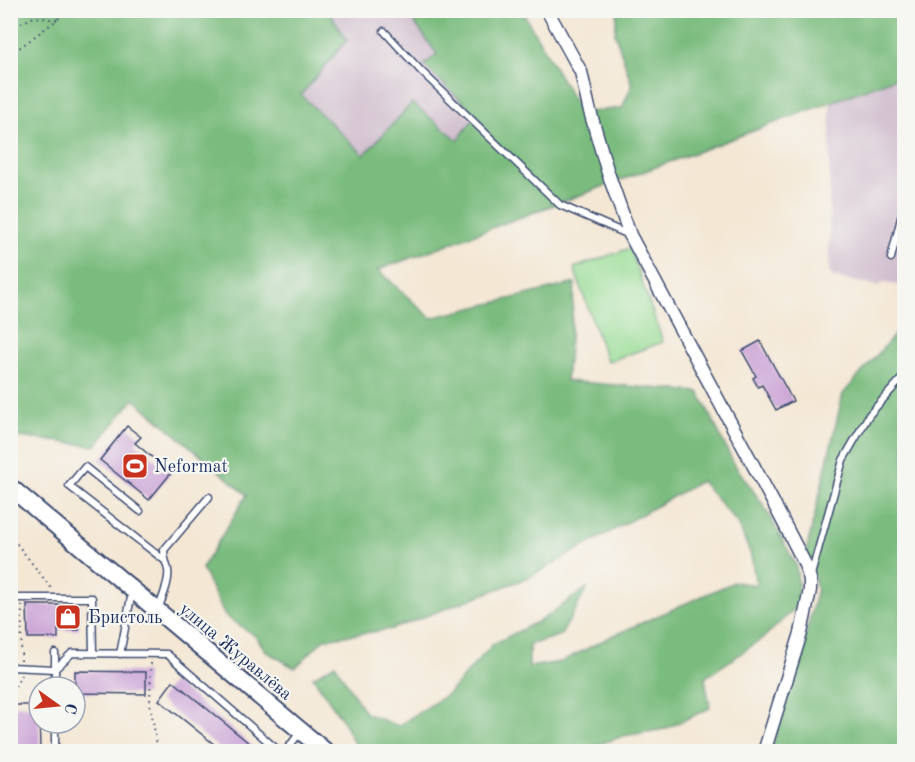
<svg xmlns="http://www.w3.org/2000/svg" width="915" height="762" viewBox="0 0 915 762" font-family="'Old Standard TT',serif">
  <rect width="100%" height="100%" fill="#f6f6f2"/>
  <filter id="ink" filterUnits="userSpaceOnUse"><feTurbulence type="fractalNoise" baseFrequency=".0167" numOctaves="2"/><feDisplacementMap in="SourceGraphic" scale="12" xChannelSelector="R" yChannelSelector="G"/><feConvolveMatrix kernelMatrix="1 2 1 2 8 2 1 2 1" color-interpolation-filters="sRGB"/></filter>
  <filter id="wash" filterUnits="userSpaceOnUse"><feTurbulence type="fractalNoise" baseFrequency=".008" numOctaves="4" result="noise"/><feDisplacementMap in="SourceGraphic" scale="24" xChannelSelector="R" yChannelSelector="G"/><feGaussianBlur stdDeviation="1.35" result="paint"/><feColorMatrix in="noise" values="0 0 0 0 0 0 0 0 0 0 0 0 0 0 0 0 0 1.4 0 .05"/><feComposite in="paint" operator="in"/></filter>
  <g filter="url(#wash)">
    <rect width="100%" height="100%" fill="#f4e7d4"/>
    <path fill="#d0bdcd" d="M329,11H406L437,54L424,65L476,115L458,141L412,103L364,156L301,95L347,40Z
      M904,75V286L884,283L877,286L833,277L829,271L830,103Z"/>
    <path fill="#99dd95" stroke="#5a867a" stroke-width="1.5" d="M630,248L663,342L607,362L574,268Z"/>
    <path fill="#7abc7e" stroke="#4a766e" stroke-width="1.5" d="M11,11H329L347,40L301,95L364,155L412,103L458,140L476,115L424,65L437,54L406,11H522L581,113L622,108L632,85L615,34L617,11H904V75L378,270L431,318L575,283L566,381L699,392L734,464L764,506L796,565L800,604L763,638L705,678L710,708L665,729L623,736L581,751H358L341,718L313,677L335,664L365,713L398,726L448,694L493,644L543,619L588,587L561,635L529,645V667L561,662L610,637L734,582L756,585L751,555L738,524L701,481L529,577L392,629L324,639L295,668L267,652L255,636L225,616L202,568L247,495L134,399L95,446L11,436Z
      M904,324V751L771,752L788,689L798,664L813,606L817,588L806,552L843,394Z"/>
    <g id="blocks">
      <path fill="#c9a0d5" d="M760,341L793,401L776,410L762,385L758,387L753,378L756,376L742,351Z
        M127,426L141,437L135,443L171,473L149,500L100,460Z
        M27,605H79V630H58V638H28Z
        M75,671L146,672V694L75,693Z
        M173,681L260,752H224L159,700Z
        M15,705H39L40,752H14Z"/>
    </g>
  </g>
  <g filter="url(#ink)">
    <use href="#blocks" fill-opacity="0" stroke="#3c4b70" stroke-width="1.5"/>
    <g fill="none" stroke-linecap="round" stroke-linejoin="round">
      <defs>
        <path id="lane" d="M384,31L421,71L560,205L627,234
          M891,258L904,206
          M140,511L85,467L69,486L164,560
          M811,575L843,460L869,415L904,376
          M10,598H92L93,653
          M158,610C162,598 170,582 168,570C166,561 164,560 164,550L209,497
          M120,654L132,592
          M10,667L55,669L72,653L167,654L280,752
          M55,687V653
          M55,752V723
          M285,752L301,731"/>
        <path id="street" d="M547,10L581,72L589,108L608,173L630,235L774,504L804,562L810,579V590L801,633L764,752"/>
        <path id="secondary" d="M10,487L326,752"/>
      </defs>
      <use href="#lane" stroke="#3c4b70" stroke-width="9"/>
      <use href="#street" stroke="#3c4b70" stroke-width="15"/>
      <use href="#secondary" stroke="#3c4b70" stroke-width="20"/>
      <path stroke="#3c4b70" stroke-width="2" stroke-dasharray="1.5 4.5" stroke-linecap="butt" d="M10,28L34,17L58,20
        M10,55L70,10
        M13,539L52,589
        M21,661L22,606
        M151,663L150,703L158,752
        M12,752V694L21,675"/>
      <use href="#lane" stroke="#fff" stroke-width="6"/>
      <use href="#street" stroke="#fff" stroke-width="12"/>
      <use href="#secondary" stroke="#fff" stroke-width="16"/>
    </g>
  </g>
  <defs>
    <symbol id="stadium-square" viewBox="-11 -11 22 22"><rect x="-9" y="-9" width="18" height="18" rx="4" fill="#c8321e" stroke="#f6f6f2"/><path d="M0-5a6.5 5 0 1 0 0 10a6.5 5 0 1 0 0-10ZM-3.5-1.8h7v3.6h-7Z" fill="#fff"/></symbol>
    <symbol id="shop-square" viewBox="-11 -11 22 22"><rect x="-9" y="-9" width="18" height="18" rx="4" fill="#c8321e" stroke="#f6f6f2"/><path d="M-5-2.5h2.3a2.7 3.5 0 0 1 5.4 0H5L5.5 6h-11ZM-1.5-2.5h3a1.5 2.3 0 0 0-3 0Z" fill="#fff"/></symbol>
  </defs>
  <g fill-rule="evenodd">
    <use href="#stadium-square" x="120" y="451" width="30" height="30"/>
    <use href="#shop-square" x="53" y="602" width="30" height="30"/>
  </g>
  <g text-anchor="middle" stroke-width="4.5" stroke-linejoin="round" paint-order="stroke">
    <g font-size="18" fill="#1b2f5e" stroke="#f6f6f2" text-anchor="start">
      <text x="154" y="472">Neformat</text>
      <text x="88" y="623">Бристоль</text>
    </g>
    <g font-size="18" fill="#1b2f5e" stroke="#f6f6f2">
      <text transform="translate(236 651) rotate(40)" y="6">улица Журавлёва</text>
    </g>
  </g>
  <rect width="915" height="762" fill="none" stroke="#f6f6f2" stroke-width="36"/>
  <g transform="translate(57 705) rotate(105)"><circle r="28" fill="#f6f6f2" stroke="#9ea6b7" stroke-width="1.5"/>
  <path d="M0-4.5L10 22L0 15L-10 22Z" fill="#c8321e"/>
  <text y="-9" font-size="16" font-weight="bold" text-anchor="middle" fill="#1b2f5e">С</text>
  </g>
</svg>
